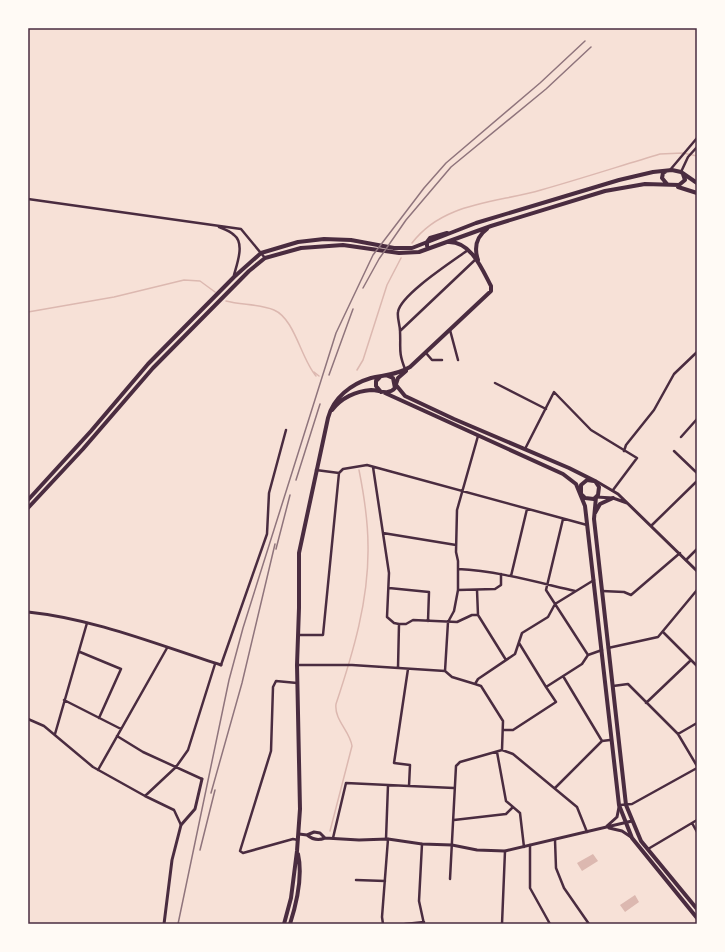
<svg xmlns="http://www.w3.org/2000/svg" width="725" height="952" viewBox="0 0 725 952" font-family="Cabin,sans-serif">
  <rect width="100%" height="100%" fill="#f7e1d7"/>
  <path fill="#dcb8b0" d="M593,854L598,861L582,871L577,863Z
    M635,895L639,902L625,912L620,905Z"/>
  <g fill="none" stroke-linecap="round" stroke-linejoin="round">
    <path stroke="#dcb8b0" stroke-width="1.5" d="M412,243C443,202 496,203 541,190C580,179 620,166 660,154L683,153L697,156
      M226,301C241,305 260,304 274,310C295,319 301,359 316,376
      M28,312L114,297L184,280L200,281L215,292
      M357,370L363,360L387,285L401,258
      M314,372L319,376
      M330,831L352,746C350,731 334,720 336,704C353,653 369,600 368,546C368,521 364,495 359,470"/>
    <path stroke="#4a2c40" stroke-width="2.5" d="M670,170L697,138
      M681,172L688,157L697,147
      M28,199L241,229L265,258
      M219,227C224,229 230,231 234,235C245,243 237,264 234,275
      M450,330L458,360
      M400,331L476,259
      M426,353L432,360H442
      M405,369C398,351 401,349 400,331C400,325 397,318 398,312C400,295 453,261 468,250
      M495,383L546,409
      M681,437L697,419
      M525,449L554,392L591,430L637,458L613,490
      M624,451L626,445L654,410L674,374L697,352
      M674,451L697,473
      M373,467L389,573L387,617L394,623L399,624L398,668
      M316,470L339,473L343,469L367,465L587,525
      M563,519L546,590L588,655
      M652,525L697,481
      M383,533L456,545
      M686,560L697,549
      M458,569C498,571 536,582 575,591
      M511,576L527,509
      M389,588L429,592L428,621
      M458,590L495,589L501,585V574
      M477,590L478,615L506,660
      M602,591L624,592L631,595L680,553
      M399,624H406L413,620L457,622L472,615H478
      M663,632L697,666
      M298,635H323L339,473
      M519,643L546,687
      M608,648L658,637L697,590
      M80,652L121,669L99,718
      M221,665L267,534L269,493L286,430
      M297,665H352L445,671L452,677L475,684L478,679L515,654L522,633L548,617L555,604L594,580
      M445,671L448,622L454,611L458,590V561L456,552L457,510L478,436
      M563,676L602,741
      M297,683L276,681L273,687L271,751L240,851L243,853L293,839L298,840
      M475,684L481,686L503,721L502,750
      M613,686L628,684L678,734L697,766
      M64,700L121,729
      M646,703L690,661
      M28,719L44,726L93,767L145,796L174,810L181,825
      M503,730H513L556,702L546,687L582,664L588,655L602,650
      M55,734L87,623
      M678,734L697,723
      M117,736L143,752L202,779
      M497,752L506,801L520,813L524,847
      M98,770L167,648
      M409,786L454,788
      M555,788L602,741L610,740
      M145,796L176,767L188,750L215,664
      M620,805L632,804L697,768
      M454,820L506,814L513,807
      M692,823L697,832
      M333,838L346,783L409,786L410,765L394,763L408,669
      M386,839L388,785
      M555,840L556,868L564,888L589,924
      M422,844L419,901L424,924
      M530,845V888L550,924
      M648,849L697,820
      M450,879L456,766L460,762L502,750L513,754L577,807L587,832
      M356,880L385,881
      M383,924L382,917L388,839
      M405,924L424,922
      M502,924L505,851"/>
    <path stroke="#4a2c40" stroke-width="3" d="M596,481L618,494L697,571
      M596,497L613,498L627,503
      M28,612C95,619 158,645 221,665
      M607,826L617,817L619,807
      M609,828L622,831L631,837
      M299,834L307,835L314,832L320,833L325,838L359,840L388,839L422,844L452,845L477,850L505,851L632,821
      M307,835C313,840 318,841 325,838
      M164,924L172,860L181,825L195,809L202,779"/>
    <path stroke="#4a2c40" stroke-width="4" d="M666,171L663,173L662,178L667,184
      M678,187L697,193
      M427,246V242L430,238L447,233
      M478,260C474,248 476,237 487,229
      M380,377L376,381V386L381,392
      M396,384L398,378L406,371
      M396,385L405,396L454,419L569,468L595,481L599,487L598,495L594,499L585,498L581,494V485L587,480L594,481
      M385,393L563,474L576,484L585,506L619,805L632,838L697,918
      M332,410C341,398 356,391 371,390C380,390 388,396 395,388L393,378L388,376
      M596,497L594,519L626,805L641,841L697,909
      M28,500L91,431L148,364L234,277L261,253L298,242L324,239L351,240L394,248H412L476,223L619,180L653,172L672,170L681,172L697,183
      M28,508L83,449L153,368L249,271L265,258L301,248L343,245L399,253L419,252L491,226L605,191L645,184L679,185L685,180L683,174
      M595,513L600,504L613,498
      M284,924L291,898L297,851L300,809L297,665L299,608V553L328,418C333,398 351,384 371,378C384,375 397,375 410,367L491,291V286C482,269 471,241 448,242
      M290,924C297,902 303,876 298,854"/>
    <path stroke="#8f747c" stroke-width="1.5" d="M363,288L379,259L406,220L451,167L546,89L591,47
      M329,375L353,309
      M296,480L320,404
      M276,549L290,495
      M211,793L242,683L275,544
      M200,850L215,790
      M178,924L229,680L243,628L336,333L373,255L424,188L446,163L540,83L585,41"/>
  </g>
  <rect width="725" height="952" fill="none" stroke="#fffaf5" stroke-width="58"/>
  <rect x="29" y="29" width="667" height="894" fill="none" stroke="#4a2c40" stroke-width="1.5"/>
</svg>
